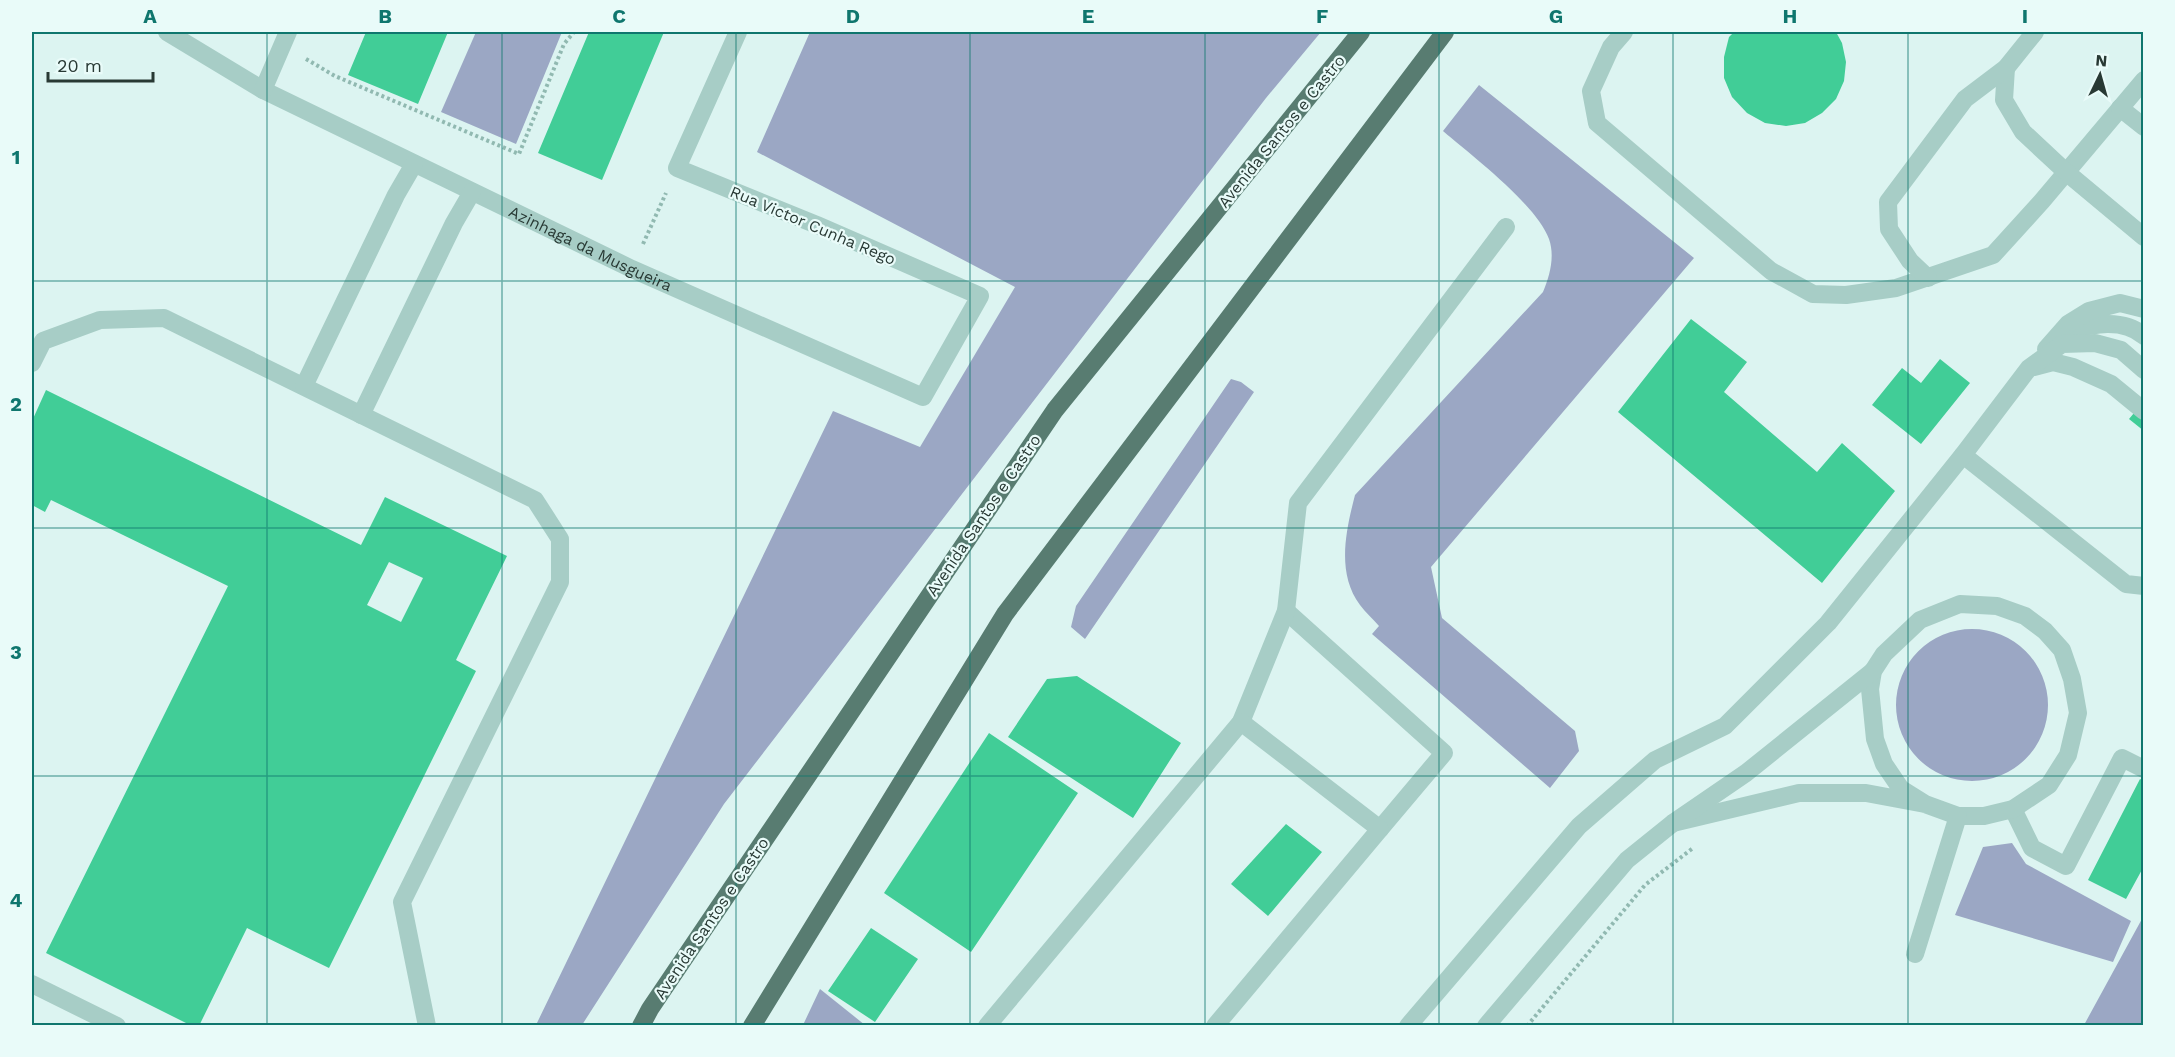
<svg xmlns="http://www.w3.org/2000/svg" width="2175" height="1057" viewBox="0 0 2175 1057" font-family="'Work Sans',sans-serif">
  <rect width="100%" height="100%" fill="#dcf4f1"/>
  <path fill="#9ba7c4" d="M476,32H562L516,144L441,112Z
    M810,32H1321L1266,98L724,804L582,1025H536L833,411L920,447L1015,287L757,152Z
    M1479,85L1694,258L1431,567L1442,618L1575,731L1579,751L1550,788L1372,634L1379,626C1373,619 1365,612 1360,605C1336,573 1346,530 1355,495L1543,292C1550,276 1555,256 1549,239C1536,204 1472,156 1443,131Z
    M1231,379L1241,382L1254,392L1085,639L1071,627L1076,606Z
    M1896 705a76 76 0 1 1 152 0a76 76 0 1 1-152 0Z
    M2012,843L2026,864L2131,921L2113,962L1955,915L1983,847Z
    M2143,917V1025H2084Z
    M820,989L865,1025H803Z"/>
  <path fill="#41cd97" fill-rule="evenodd" d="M366,32H448L418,104L348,75Z
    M589,32H664L602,180L538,153Z
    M1734,32H1836L1842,43L1846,62L1844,81L1836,99L1822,113L1805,123L1786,126L1765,123L1747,113L1732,97L1724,78V57L1729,37Z
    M1691,319L1747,362L1724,392L1817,472L1842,443L1895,491L1822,583L1618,412Z
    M1940,359L1970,383L1921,444L1872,405L1902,368L1921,383Z
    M46,390L361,545L385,497L507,556L456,660L476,671L329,968L247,928L199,1026H192L46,953L228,586L51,500L45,512L32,505V421ZM389,562L423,578L401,622L367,605Z
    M2144,401V431L2129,419Z
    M1077,676L1181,743L1133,818L1008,737L1047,679Z
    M989,733L1078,793L971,952L884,893Z
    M2140,779L2144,781V866L2126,899L2088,880Z
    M1286,824L1322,852L1268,916L1231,884Z
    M871,928L918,959L875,1022L828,991Z"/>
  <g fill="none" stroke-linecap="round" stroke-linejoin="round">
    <path stroke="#91b9b1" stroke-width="4" stroke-dasharray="3 3" stroke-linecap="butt" d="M306,59L335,76L519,154L564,44L574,32
      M643,244L666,193
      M1527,1026L1645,885L1693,848"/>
    <g stroke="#a7cdc6" stroke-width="18">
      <path id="s1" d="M167,32L263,90L632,269L923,397L980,296L817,225L677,168L738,32"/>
      <path d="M1624,32L1611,47L1591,91L1597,123L1771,271L1813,294L1846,295L1896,288L1993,255L2042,201L2144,80"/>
      <path d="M2006,68L2004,100L2023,132L2066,172L2144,237"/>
      <path d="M263,90L288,32"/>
      <path d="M2120,108L2144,127"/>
      <path d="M1928,278L1910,261L1889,229L1888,202L1965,99L2006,68L2035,32"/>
      <path d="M2065,331C2091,325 2122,317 2144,336"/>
      <path d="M2046,349L2068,324L2089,311L2120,303L2144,309"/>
      <path d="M32,363L43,341L100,320L164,318L535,500L560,539V582L402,902L427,1026"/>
      <path d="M2034,367L2053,362L2073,367L2111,384L2144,411"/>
      <path d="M304,386L396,195L414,164"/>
      <path d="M361,415L454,223L472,192"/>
      <path d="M1963,455L2126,584L2144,586"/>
      <path d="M1286,611L1444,753L1380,829"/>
      <path d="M1241,722L1286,611L1298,503L1506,227"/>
      <path d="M2013,809L2032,848L2066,866L2122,758L2144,769"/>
      <path d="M1673,823L1799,793H1866L1925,804L1958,816H1984L2013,809L2049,785L2068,755L2078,713L2072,679L2062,650L2045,631L2025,616L1997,606L1960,604L1920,620L1884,654L1873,671L1870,689L1875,739L1884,764L1901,789L1925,804"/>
      <path d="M1915,954L1958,816"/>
      <path d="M32,984L117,1026"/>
      <path d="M987,1026L1241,722L1380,829L1215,1026"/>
      <path d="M1408,1026L1579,826L1655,760L1725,726L1828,623L1963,455L2029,368L2062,344L2095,343L2121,350L2144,370"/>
      <path d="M1486,1026L1627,860L1673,823L1746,773L1873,671"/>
    </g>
    <path stroke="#587c71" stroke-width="18" d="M641,1026L650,1009L1055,410L1361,32
      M752,1026L1005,614L1445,32"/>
  </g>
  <path fill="none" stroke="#0f766e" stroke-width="1.5" stroke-opacity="0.55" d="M267,32V1026M502,32V1026M736,32V1026M970,32V1026M1205,32V1026M1439,32V1026M1673,32V1026M1908,32V1026M32,281H2144M32,528H2144M32,776H2144"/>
  <g text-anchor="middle" stroke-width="4.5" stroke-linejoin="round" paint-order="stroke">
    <g font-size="16" fill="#283934" stroke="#e9fbf9">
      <text transform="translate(1281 131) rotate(-51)" y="6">Avenida Santos e Castro</text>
      <text transform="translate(813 225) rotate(23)" y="6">Rua Victor Cunha Rego</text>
      <text dy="6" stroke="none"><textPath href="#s1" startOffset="476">Azinhaga da Musgueira</textPath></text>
      <text transform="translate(983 515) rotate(-56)" y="6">Avenida Santos e Castro</text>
      <text transform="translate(711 918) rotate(-56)" y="6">Avenida Santos e Castro</text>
    </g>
  </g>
  <rect width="2175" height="1057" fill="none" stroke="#e9fbf9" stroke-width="66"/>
  <g transform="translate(2100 75) rotate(5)" stroke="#e9fbf9" stroke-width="4.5" paint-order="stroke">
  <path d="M0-4.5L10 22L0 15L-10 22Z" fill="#283934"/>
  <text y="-9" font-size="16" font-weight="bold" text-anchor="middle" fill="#283934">N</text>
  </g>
  <path d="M48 72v9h105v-9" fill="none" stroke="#283934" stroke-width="3"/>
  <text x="57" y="72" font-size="18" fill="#283934" stroke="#e9fbf9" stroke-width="4.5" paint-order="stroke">20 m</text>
  <rect x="33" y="33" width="2109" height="991" fill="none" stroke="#0f766e" stroke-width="2"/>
  <g font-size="20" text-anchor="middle" font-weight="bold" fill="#0f766e">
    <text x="150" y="23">A</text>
    <text x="385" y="23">B</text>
    <text x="619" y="23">C</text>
    <text x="853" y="23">D</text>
    <text x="1088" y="23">E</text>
    <text x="1322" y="23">F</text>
    <text x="1556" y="23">G</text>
    <text x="1790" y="23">H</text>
    <text x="2025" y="23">I</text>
    <text x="16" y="164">1</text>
    <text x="16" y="411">2</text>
    <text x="16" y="659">3</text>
    <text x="16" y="907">4</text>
  </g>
</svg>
